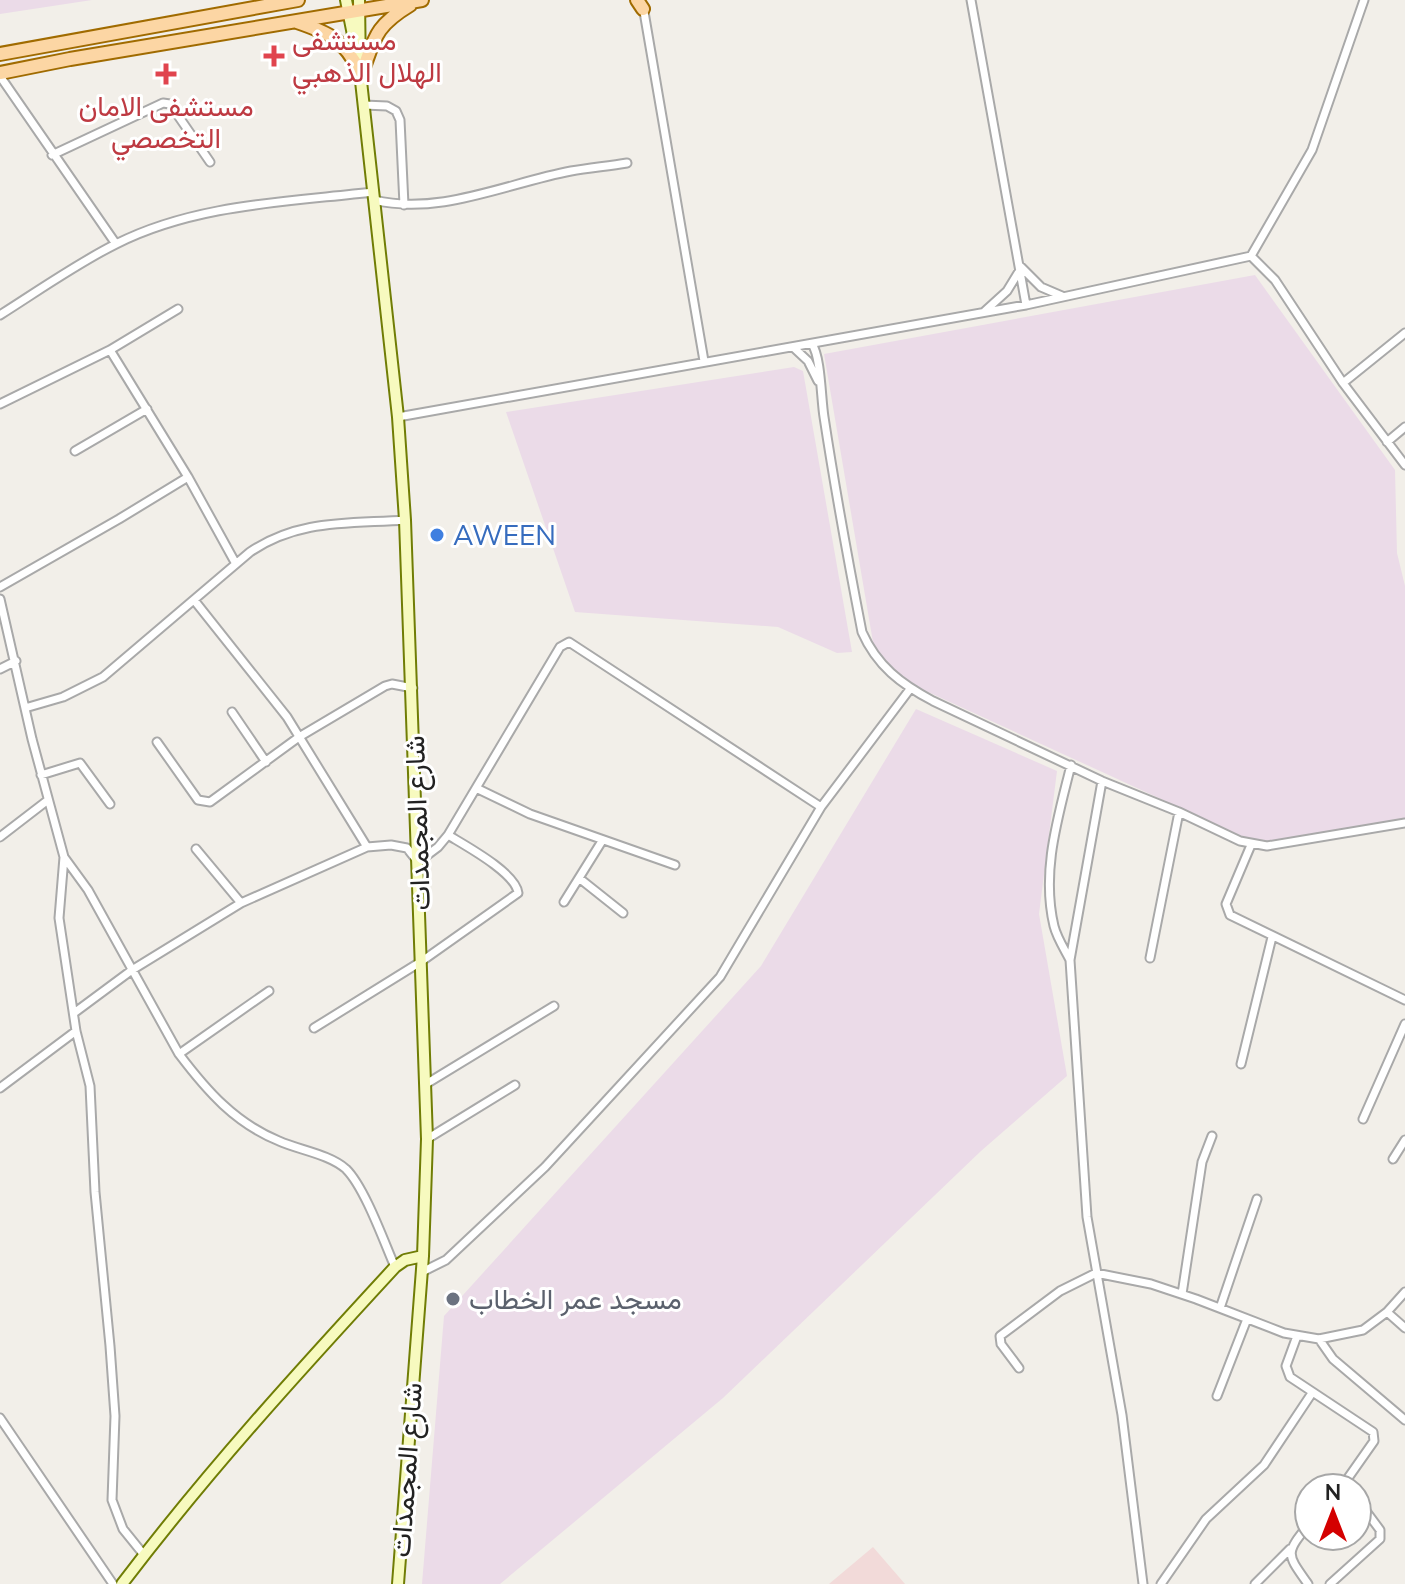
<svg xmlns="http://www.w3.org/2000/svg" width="1405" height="1584" viewBox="0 0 1405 1584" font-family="'Nunito Sans',Vazirmatn,sans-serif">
  <rect width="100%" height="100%" fill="#f2efe9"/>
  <path fill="#f2dad9" d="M873,1547L905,1584H829Z"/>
  <path fill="#ebdbe8" d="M0,0H92L0,14Z
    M1255,275L1395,470L1397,553L1405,586V818L1261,845L915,686L875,654L824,354Z
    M794,367L803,371L852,652L837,653L778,627L575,612L506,412Z
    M916,709L1057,771L1039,914L1067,1076L981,1151L723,1398L500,1584H422L444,1316L761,966Z"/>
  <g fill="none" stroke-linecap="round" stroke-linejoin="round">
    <defs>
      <path id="minor" d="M971,0L1026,305
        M643,6L704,361
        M0,76L116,244
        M364,105L387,106L396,111L400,120L404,205
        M52,155L163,103L170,104L210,162
        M374,200C440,216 507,183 571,171C589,168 608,166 627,163
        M1251,256L1312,150L1364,0
        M1251,256L1275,280L1343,383L1405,465
        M1021,267L1041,287L1062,296
        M985,311L1007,291L1018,273
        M0,315C38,291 76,264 116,244C195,204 287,202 373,192
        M812,344C821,357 821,398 824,417C835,489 848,560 862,632C877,666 901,684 933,701L1102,781L1179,812L1240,841L1267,846L1405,823
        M793,347L808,361L818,381
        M110,350L178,309
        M1343,383L1405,333
        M0,404L110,350L188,477L236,564
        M398,417L1026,305L1251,256
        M1387,442L1405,427
        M75,451L147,409
        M0,587L119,519L188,477
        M0,599L32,739L64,857L59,918L76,1031L90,1086L95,1192L110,1346L115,1416L112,1500L123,1529L144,1555
        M194,600L287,717L367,847L391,845L407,848L418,862L438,847L448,835L560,647L569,642L821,807
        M0,669L16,661
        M25,708L63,697L103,677L250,552C299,519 348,524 405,520
        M232,712L266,762
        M157,742L198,800L210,802L299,737L385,686L392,684L413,688
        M41,775L80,763L110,804
        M1102,781L1070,960L1087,1217L1122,1415L1143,1584
        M476,788L530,814L675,865
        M0,837L48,800
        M1251,845L1226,904L1230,915L1405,1000
        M196,849L241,903L367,847
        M64,857L88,890L179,1054C207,1091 235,1123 279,1141C299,1150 329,1154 346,1169C365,1188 384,1242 395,1267
        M579,878L623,913
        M564,902L602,841
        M1150,958L1179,812
        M1070,960C1065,950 1057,938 1054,926C1041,871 1058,818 1071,765
        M74,1013L132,970L241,903
        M314,1028L422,961L518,893C516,873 466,846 448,835
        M179,1054L269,991
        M1241,1064L1272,937
        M426,1084L554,1006
        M0,1088L76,1031
        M1363,1119L1405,1024
        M427,1139L515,1085
        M1393,1159L1405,1140
        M422,1272L446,1260L545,1167L720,977L821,807L910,689
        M1182,1294L1202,1162L1212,1136
        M1220,1308L1257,1199
        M1387,1312L1405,1328
        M1297,1336L1286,1366L1290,1377L1373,1432L1374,1441L1341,1488
        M1319,1339L1333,1359L1405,1420
        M1019,1368L1001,1344L1000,1336L1060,1291L1096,1273L1151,1284L1196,1299L1284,1333L1319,1339L1363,1330L1387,1312L1405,1292
        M1217,1396L1247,1319
        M0,1418L113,1584
        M1161,1584L1206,1519L1264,1465L1312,1393
        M1255,1584L1290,1549
        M1308,1584C1286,1553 1285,1554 1309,1524
        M1330,1584L1380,1539V1530L1357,1499"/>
      <path id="secondary" d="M346,0L357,55
        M359,0L360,72L398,417L405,520L427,1139L423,1256L398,1584
        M122,1584C207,1472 300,1370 395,1267L405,1260L423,1256"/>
      <path id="primary" d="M637,0L643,9
        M297,22C329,33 344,39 360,72
        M0,54L298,0
        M0,73L70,59L422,0
        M360,78C375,40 372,28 410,5"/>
    </defs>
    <use href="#minor" stroke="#a9a9a9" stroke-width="11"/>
    <use href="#secondary" stroke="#707d05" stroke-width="14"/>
    <use href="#primary" stroke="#a06b00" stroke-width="16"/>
    <use href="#minor" stroke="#fff" stroke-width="7"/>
    <use href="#secondary" stroke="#f7fabf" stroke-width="10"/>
    <use href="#primary" stroke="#fcd6a4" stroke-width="12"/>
  </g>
  <g fill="#e0444e" stroke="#fff" stroke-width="3">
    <path d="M270 44h8v8h8v8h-8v8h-8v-8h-8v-8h8z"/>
    <path d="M162 62h8v8h8v8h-8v8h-8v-8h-8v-8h8z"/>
  </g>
  <circle fill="#3f7fe0" stroke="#fff" stroke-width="3" cx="437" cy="535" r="8"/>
  <circle fill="#6b7280" stroke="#fff" stroke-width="3" cx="453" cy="1299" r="8"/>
  <g text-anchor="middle" stroke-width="6" stroke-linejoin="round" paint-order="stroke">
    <g font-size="28" fill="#be3a42" stroke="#fff" text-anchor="start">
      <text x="292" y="50">مستشفى<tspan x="292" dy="32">الهلال الذهبي</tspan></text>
      <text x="166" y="116" text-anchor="middle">مستشفى الامان<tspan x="166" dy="32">التخصصي</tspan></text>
    </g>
    <g font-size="28" fill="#366cbe" stroke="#fff" text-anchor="start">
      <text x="453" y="545">AWEEN</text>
    </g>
    <g font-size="28" fill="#222" stroke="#fff">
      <text transform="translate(417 823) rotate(-92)" y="10">شارع المجمدات</text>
      <text transform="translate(406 1470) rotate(-86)" y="10">شارع المجمدات</text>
    </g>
    <g font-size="28" fill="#5b616d" stroke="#fff" text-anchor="start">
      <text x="469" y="1309">مسجد عمر الخطاب</text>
    </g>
  </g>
  <g transform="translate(1333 1512)"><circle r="38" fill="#ffffff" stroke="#a7a7a7" stroke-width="2"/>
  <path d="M0-6L14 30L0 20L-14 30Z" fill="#d40000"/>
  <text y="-12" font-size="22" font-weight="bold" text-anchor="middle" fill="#222222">N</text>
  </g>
</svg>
